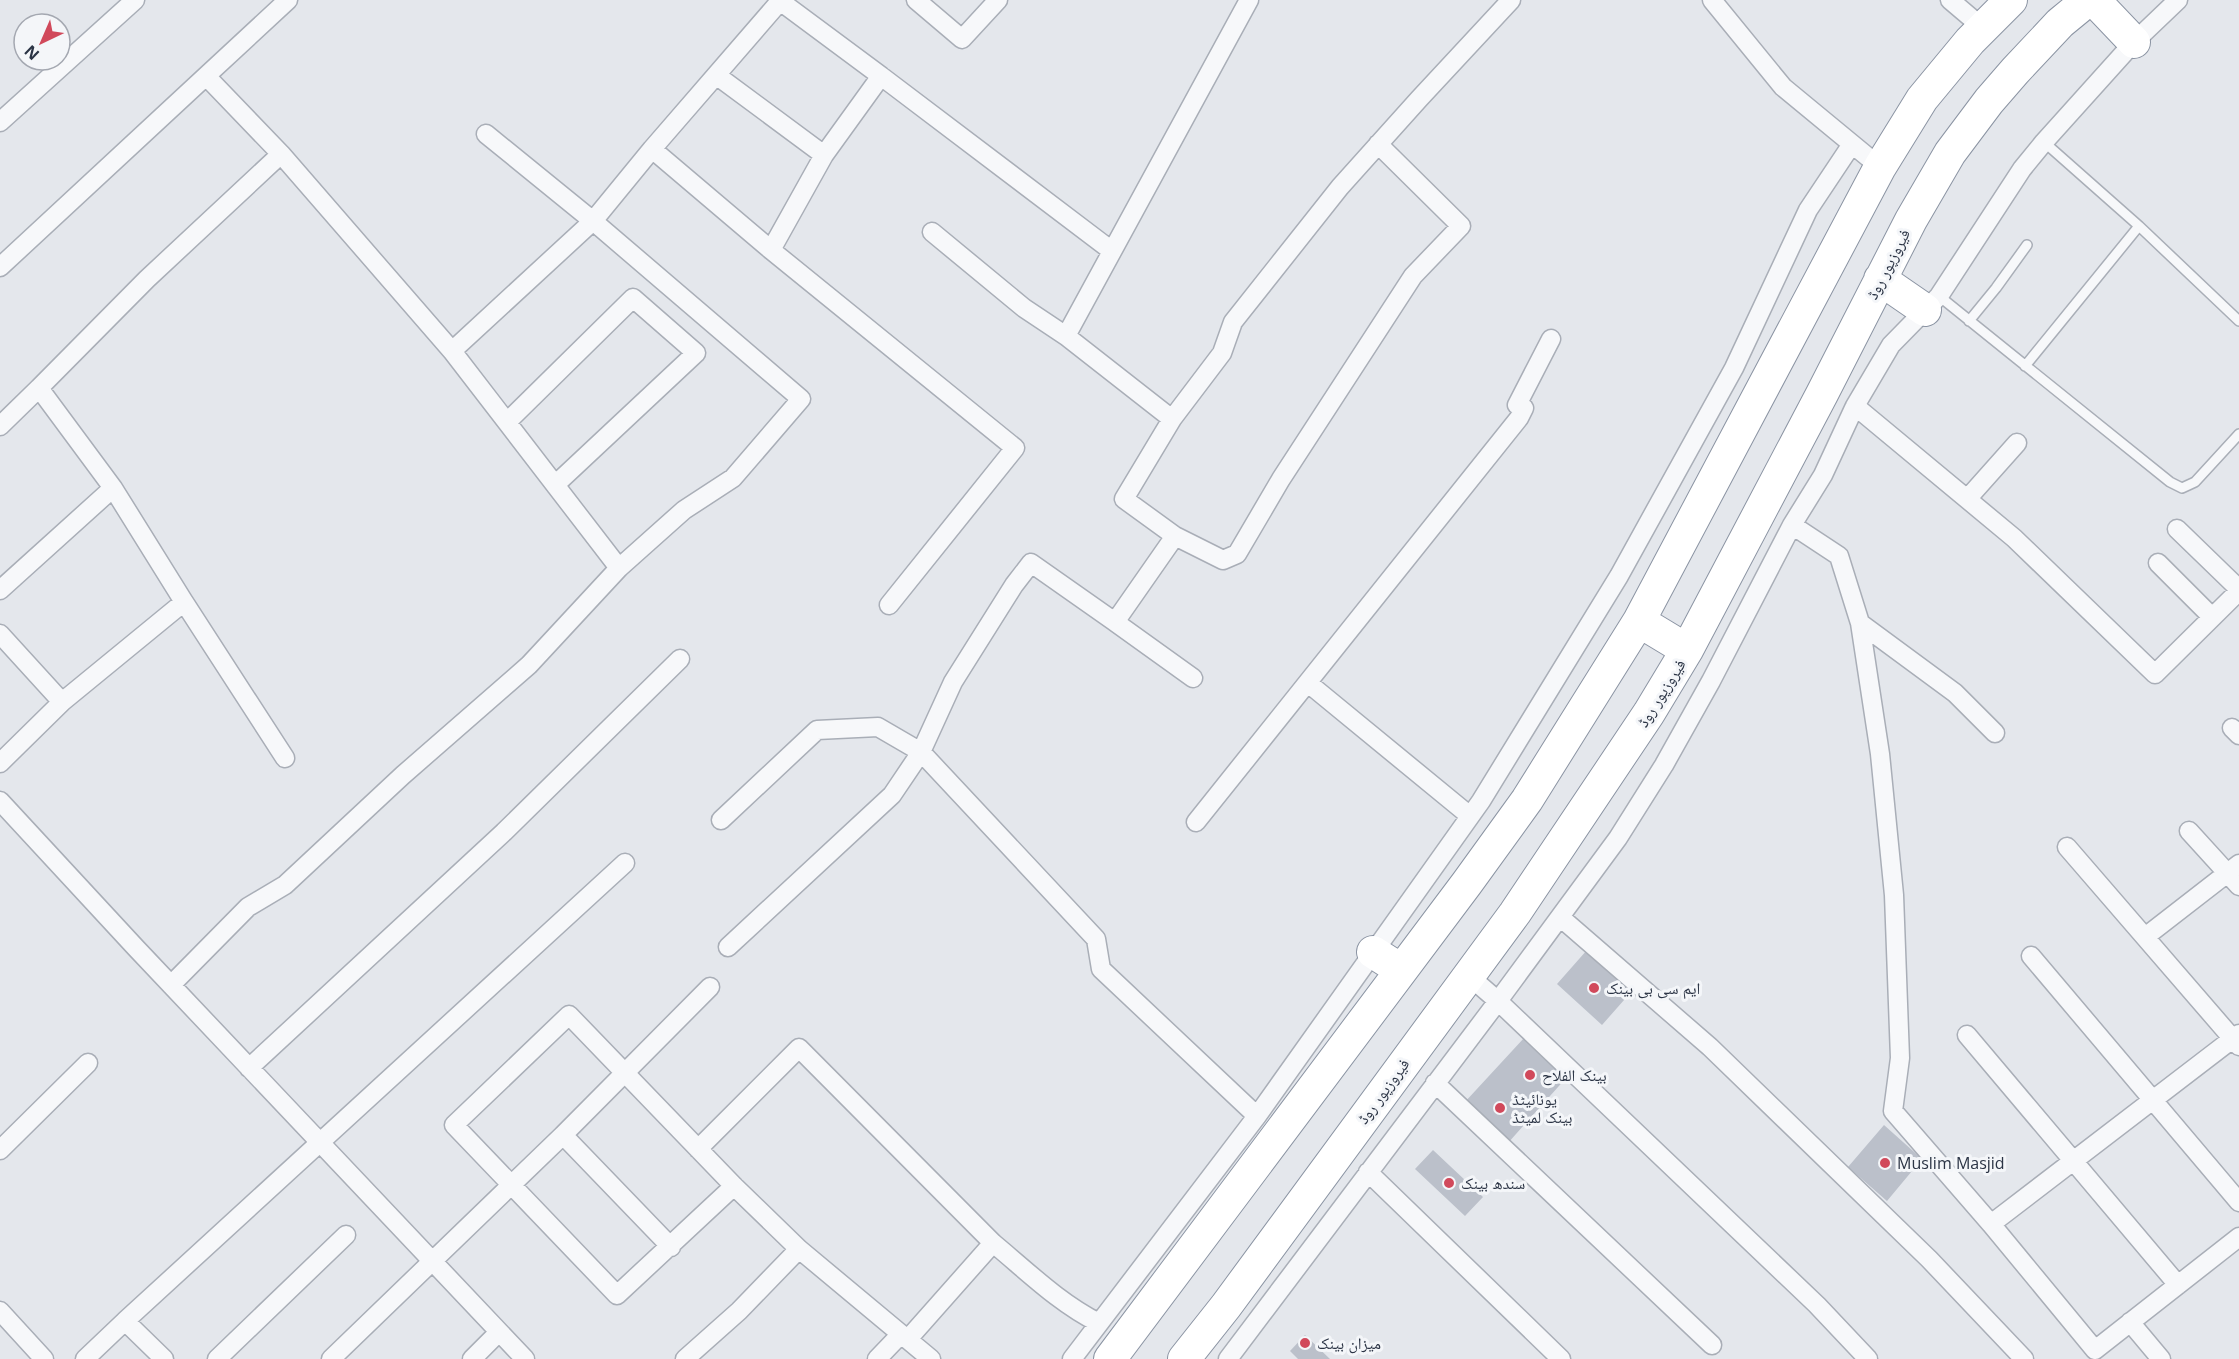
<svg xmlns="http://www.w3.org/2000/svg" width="2239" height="1359" viewBox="0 0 2239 1359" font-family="'Open Sans','Noto Naskh Arabic',sans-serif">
  <rect width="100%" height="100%" fill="#e4e7ec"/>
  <path fill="#bbc0ca" d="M1587,950L1632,991L1602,1025L1557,984Z
    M1524,1038L1567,1077L1508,1143L1464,1103Z
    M1884,1125L1922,1159L1887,1201L1848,1167Z
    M1433,1150L1483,1197L1465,1216L1415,1169Z
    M1305,1335L1330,1359H1298L1290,1351Z"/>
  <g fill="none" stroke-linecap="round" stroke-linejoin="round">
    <defs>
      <path id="lane" d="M2044,142L2139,226L2239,321
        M1939,296L2170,482L2182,488L2195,482L2239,434
        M1969,321L1996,288L2027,245
        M2025,366L2139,226"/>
      <path id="street" d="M288,0L206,76L281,154L452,351
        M916,0L962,39L998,0
        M1712,0L1783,87L1880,167
        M1950,0L1983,28
        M716,75L824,155L881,76L780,1
        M881,76L1112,251
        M0,122L135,0
        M652,149L781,0
        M932,232L1024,308L1066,336L1172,419L1222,353L1233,322L1340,187L1419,99L1511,0
        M771,250L824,155
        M0,267L206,76
        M1066,336L1249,0
        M39,388L147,279L281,154
        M1855,406L2014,538L2155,674L2239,591
        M1172,419L1124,499L1175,536L1115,622L1193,678
        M507,422L633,298L696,353L555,485
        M0,426L39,388L113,488L184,602
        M1968,498L2017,443
        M1792,525L1839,556L1860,623L1880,754L1894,895L1900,1058L1893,1111L1991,1224L2095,1350L2239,1237
        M2177,529L2239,589
        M1175,536L1223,560L1237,554L1281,479L1413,276L1461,226L1378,144
        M2158,563L2212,617
        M619,568L684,510L733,478L801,399L593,221L652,149L771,250L1015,448L889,605
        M0,590L113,488
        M1860,623L1955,693L1995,733
        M0,634L62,702L184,602L285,758
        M1308,683L1470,816
        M2232,728L2239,735
        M0,763L62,702
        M0,801L136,948L525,1359
        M721,820L817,730L878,727L921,752L1096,939L1101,969L1257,1116
        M1196,822L1519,418L1524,408L1517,405L1551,339
        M2189,831L2239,886
        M2067,847L2239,1046
        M1560,917L1710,1047L1929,1259L2024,1359
        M2145,937L2239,864
        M728,947L892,795L921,752L953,682L1014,585L1031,563L1115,622
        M2031,956L2239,1202
        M1468,975L1498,1001L1817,1305L1868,1359
        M171,985L248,907L285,885L403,775L529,665L619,568L452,351L593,221L486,134
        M1967,1035L2178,1285
        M249,1068L504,832L680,659
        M1435,1083L1712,1345
        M698,1149L799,1048L993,1243L908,1339
        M0,1150L88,1063
        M1368,1172L1561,1359
        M734,1186L617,1295L454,1125L569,1015L734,1186L799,1249L931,1359
        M1991,1224L2239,1034
        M993,1243C1027,1271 1059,1303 1099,1323
        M671,1247L563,1135L710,987
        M0,1311L44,1359
        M125,1321L625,863
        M2130,1322L2161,1359
        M85,1359L125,1321L164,1359
        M217,1359L346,1235
        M331,1359L563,1135
        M472,1359L499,1332
        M685,1359L739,1311L799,1249
        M877,1359L901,1334
        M1072,1359L1257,1116L1481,801L1619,576L1734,368L1808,210L1852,144
        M1228,1359L1498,1001L1618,838L1664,765L1711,681L1792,525L1823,475L1855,406L1891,345L1939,296L2022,169L2044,142L2134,42L2178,0"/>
      <path id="highway" d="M2094,0L2134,42
        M1880,279L1925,310
        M1639,621L1687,650
        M1373,952L1401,970
        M1110,1359L1467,883L1527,800L1639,621L1880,167L1922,99L1970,41L2011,0
        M1184,1359L1226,1306L1515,913L1649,713L1687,650L1822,394L1911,220L1950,153L1989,101L2015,71L2060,23L2088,0"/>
    </defs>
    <use href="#lane" stroke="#a9aeb7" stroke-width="12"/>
    <use href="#street" stroke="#a9aeb7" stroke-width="21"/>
    <use href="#highway" stroke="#8b94a3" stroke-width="34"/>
    <use href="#lane" stroke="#f7f8fa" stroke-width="9"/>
    <use href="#street" stroke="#f7f8fa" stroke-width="18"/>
    <use href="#highway" stroke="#fff" stroke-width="32"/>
  </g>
  <g fill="#d1495b" stroke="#f4f6f9" stroke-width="2">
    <circle cx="1594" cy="988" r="6"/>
    <circle cx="1530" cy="1075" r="6"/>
    <circle cx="1500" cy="1108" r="6"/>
    <circle cx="1885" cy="1163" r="6"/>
    <circle cx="1449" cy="1183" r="6"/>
    <circle cx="1305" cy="1343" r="6"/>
  </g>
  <g text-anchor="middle" stroke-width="6" stroke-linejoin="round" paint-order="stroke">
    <g font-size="16" fill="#2b3445" stroke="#f4f6f9">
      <text transform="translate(1888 264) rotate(-63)" y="6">فیروزپور روڈ</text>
      <text transform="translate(1661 693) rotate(-58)" y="6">فیروزپور روڈ</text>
      <text transform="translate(1383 1091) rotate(-54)" y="6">فیروزپور روڈ</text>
    </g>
    <g font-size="16" fill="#2b3445" stroke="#f4f6f9" text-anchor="start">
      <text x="1606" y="994">ایم سی بی بینک</text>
      <text x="1542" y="1081">بینک الفلاح</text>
      <text x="1512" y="1105">یونائیٹڈ<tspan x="1512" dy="18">بینک لمیٹڈ</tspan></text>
      <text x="1897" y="1169">Muslim Masjid</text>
      <text x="1461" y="1189">سندھ بینک</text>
      <text x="1317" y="1349">میزان بینک</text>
    </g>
  </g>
  <g transform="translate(42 42) rotate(224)"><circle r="28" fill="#f4f6f9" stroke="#a4a8b1" stroke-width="1.5"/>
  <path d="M0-4.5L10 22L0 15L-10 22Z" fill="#d1495b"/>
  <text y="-9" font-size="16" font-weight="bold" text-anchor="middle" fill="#2b3445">N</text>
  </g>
</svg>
